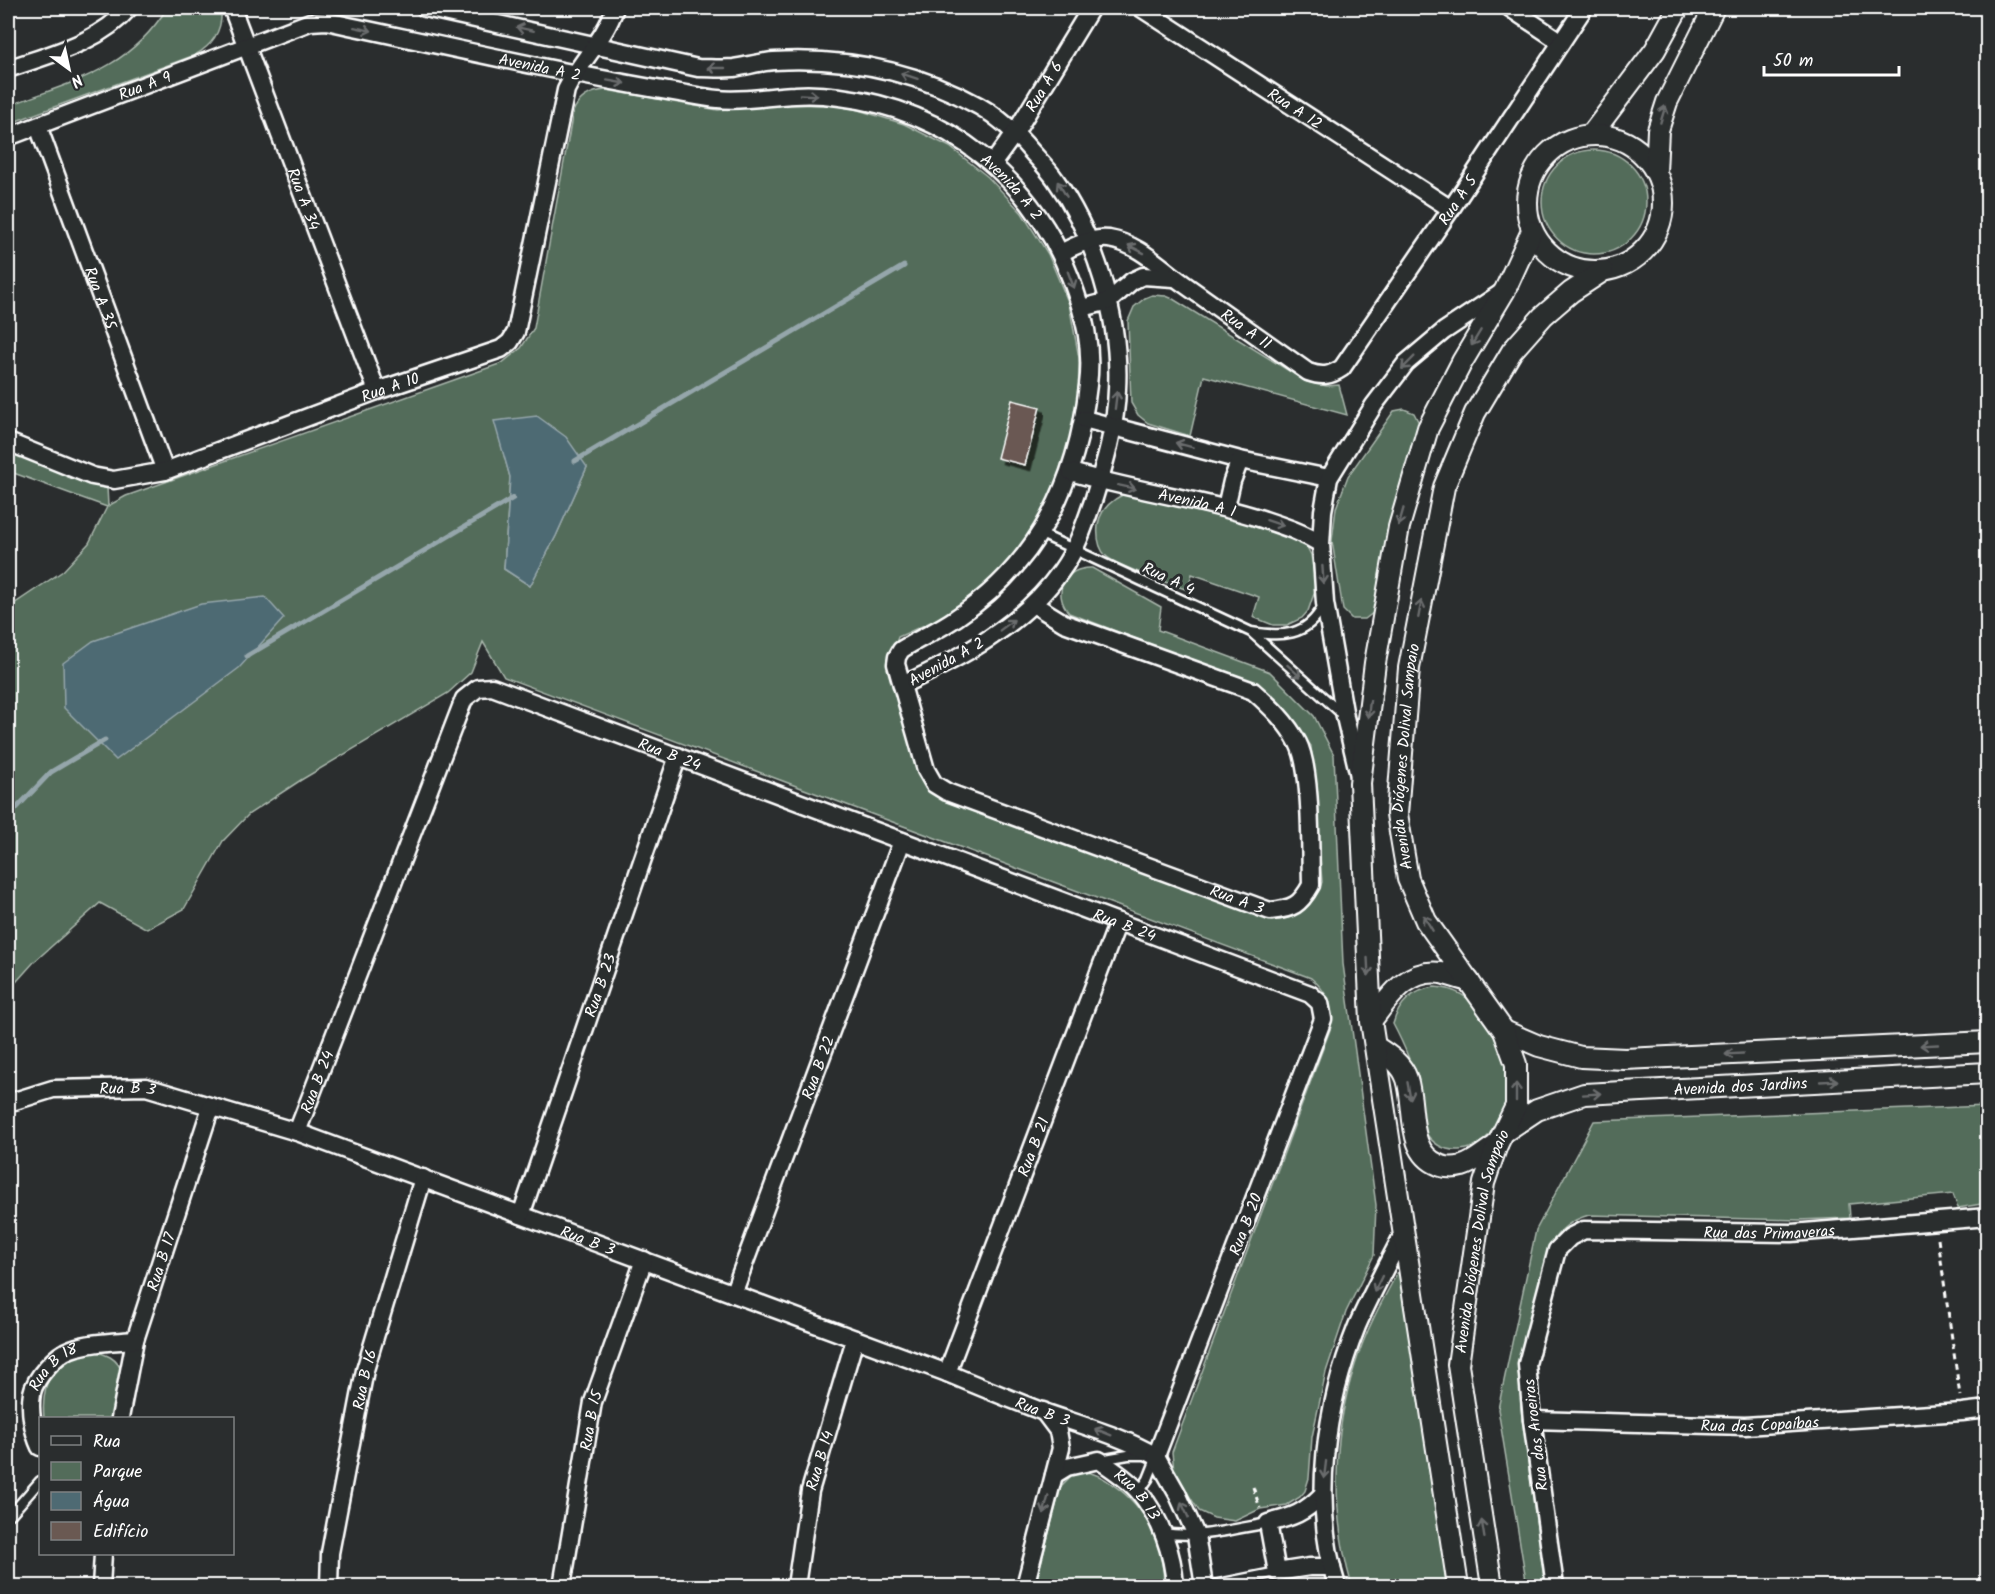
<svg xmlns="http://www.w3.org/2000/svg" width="1995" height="1594" viewBox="0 0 1995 1594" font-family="Kalam,sans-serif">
  <defs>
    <filter id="shadow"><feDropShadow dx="5.5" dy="5.5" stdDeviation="0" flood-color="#0009"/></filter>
  </defs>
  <rect width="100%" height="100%" fill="#2a2d2e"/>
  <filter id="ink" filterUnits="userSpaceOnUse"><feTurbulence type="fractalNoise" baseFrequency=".0167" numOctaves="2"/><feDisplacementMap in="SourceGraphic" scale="12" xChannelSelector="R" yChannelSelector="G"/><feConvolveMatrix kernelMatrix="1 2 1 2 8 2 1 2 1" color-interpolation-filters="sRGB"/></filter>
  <g filter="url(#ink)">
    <path fill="#536c5a" stroke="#a9b6ac" stroke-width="1.5" fill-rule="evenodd" d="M167,8H221C223,29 213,45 195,55L8,124V106C73,81 128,71 167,8Z
      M606,90L718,110L778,104L830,105L855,109L904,124L950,147L988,177L1022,213L1048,254L1069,304L1079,358L1078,412L1057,489L1019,552L984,588L944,616L898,637L893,652L889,672L920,772L939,797L948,802L1272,921C1297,919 1314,907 1322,882L1311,746L1284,709L1255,685L1069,613C1051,592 1065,567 1092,568L1161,607L1158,630L1270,672L1314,716L1334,755L1343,964L1376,1205L1374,1255L1346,1312L1326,1372L1312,1437L1309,1478L1305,1491L1300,1497L1287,1505L1260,1509L1235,1521L1214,1518L1199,1511L1179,1480L1174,1470L1172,1452L1331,1027C1333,1006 1327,991 1311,978L504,677L483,642L471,672L448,693L301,780L249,814L223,841L184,909L147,929L100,903L34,962L8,991V608L63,571L89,543L107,507L8,471V451L107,487L108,506L126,496L502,363L521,348L534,328L573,112C579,97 590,91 606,90ZM495,422L587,467L556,536L530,586L504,569L510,477Z
      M1542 202a52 52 0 1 1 104 0a52 52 0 1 1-104 0Z
      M1152,295L1166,296L1173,299L1307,382L1327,386L1339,385L1347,415L1204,376L1190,436L1148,423L1138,415L1131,403L1128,321L1134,307L1145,298Z
      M1404,409L1414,413L1420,425L1374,612L1365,619H1352L1343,610L1332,541L1336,508L1348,476L1394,411Z
      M1124,494L1289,533L1305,543L1311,555L1316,588L1308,611L1302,618L1287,625H1273L1253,617L1259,597L1192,574L1188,590C1173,585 1115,565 1106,556C1098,548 1097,535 1098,525C1100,510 1110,501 1124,494Z
      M1435,987C1473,989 1498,1026 1507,1060C1515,1091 1498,1149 1459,1150C1445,1151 1433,1144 1425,1132C1416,1119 1419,1098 1416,1083C1412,1062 1403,1043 1393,1024C1399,1002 1413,990 1435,987Z
      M1987,1106V1203L1958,1208L1953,1194L1849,1204L1850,1218L1799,1220L1589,1215C1571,1220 1560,1229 1550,1245L1520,1363L1521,1409L1545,1586H1527L1498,1409L1536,1230L1594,1121Z
      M1399,1270L1449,1586H1352C1331,1515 1332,1436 1355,1365C1365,1332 1382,1301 1399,1270Z
      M89,1350C106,1354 118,1357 123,1375L115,1418H44C42,1398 45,1374 63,1361C70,1356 81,1353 89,1350Z
      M1087,1472C1097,1474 1104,1478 1112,1484C1147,1507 1164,1545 1164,1586H1035L1061,1486L1072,1475Z"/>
    <path fill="#4e6a73" stroke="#95a6ab" stroke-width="1.5" d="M537,416L566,437L587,467L556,536L530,586L504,569L510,477L494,421Z
      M265,597L284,618L239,668L116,760L64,708L63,663L93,641L201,604Z"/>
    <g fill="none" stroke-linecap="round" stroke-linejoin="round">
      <path stroke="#95a6ab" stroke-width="5" d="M575,461L904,266
        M247,656L513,498
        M8,817L51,772L105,740"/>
    </g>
    <path fill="#6a5952" stroke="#fff" stroke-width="1.5" filter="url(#shadow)" d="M1012,400L1040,407L1025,465L997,458Z"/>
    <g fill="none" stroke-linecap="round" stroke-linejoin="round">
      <defs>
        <path id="service" d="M1041,534L1251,632C1281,637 1307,637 1323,606
          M1251,632L1342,714
          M1100,1460L1128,1455H1146
          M1139,1492L1148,1479L1156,1459
          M11,1514L40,1481
          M1163,1533C1197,1539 1234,1529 1268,1523
          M1208,1586L1277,1572"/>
        <g id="minor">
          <path id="s1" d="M232,8L377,391"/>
          <path d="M425,8L698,68C710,68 722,69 734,68C747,66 760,62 774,61C847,57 914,70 979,106C999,117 1017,134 1032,152C1040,161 1048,169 1055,179C1095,235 1121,320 1117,389C1116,426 1105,463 1094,498C1085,524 1077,549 1061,571C1023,625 961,658 902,685"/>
          <path id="s2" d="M1141,8L1451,209"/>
          <path d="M1510,8L1561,42"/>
          <path d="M8,69C50,54 99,43 129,8"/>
          <path id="s3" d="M38,126L165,471"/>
          <path id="s4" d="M8,137L310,22L326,21C444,46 561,73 680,93C692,95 705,98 718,99C743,102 769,96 795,95C809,94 826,95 840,97C947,110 1033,179 1071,279C1084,314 1093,347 1088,385C1077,482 1039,563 956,618C939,630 918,639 901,650L897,657L896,664L926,770L934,784L947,792L1270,911C1293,909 1300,905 1311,885C1310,851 1312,770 1298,743C1287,722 1271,707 1253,691L1064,623L1033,604"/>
          <path id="s5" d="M993,163L1015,133L1091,8"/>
          <path id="s6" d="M1061,253C1075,245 1092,237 1109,239C1139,244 1160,267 1184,284C1225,313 1267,343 1308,372C1322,377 1330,376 1342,368L1451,209L1584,8"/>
          <path d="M1082,308L1109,301L1132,281L1143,276L1174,278"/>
          <path d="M1084,419L1240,460L1329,478"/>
          <path id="s7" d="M8,442L92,476L114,480L165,471L377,391L501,349L510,342L516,332L566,90C580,61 605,39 615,8"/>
          <path id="s8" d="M1071,472C1134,491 1200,499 1262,519C1283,526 1302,532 1321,544"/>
          <path d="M1226,507L1232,481L1240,460"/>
          <path d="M1359,776L1345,717L1325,603L1321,544L1323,511L1329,478L1374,405L1406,363L1444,331L1504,291"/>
          <path id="s9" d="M8,1103L53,1089L146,1087L297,1132L947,1373C978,1386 1010,1399 1041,1411C1080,1425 1120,1435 1156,1456"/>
          <path id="s10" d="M297,1132L464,699L478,688L492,687L1310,994L1320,1003L1323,1019L1156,1456"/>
          <path id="s11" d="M521,1215L678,756"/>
          <path id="s12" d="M733,1294L902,841"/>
          <path id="s13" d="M947,1373L1118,922"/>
          <path id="s14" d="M120,1418L135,1340L211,1107"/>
          <path id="s15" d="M1532,1420L1745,1426L1962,1412L1988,1409"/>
          <path id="s16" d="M40,1447C33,1432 29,1410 32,1393C35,1378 56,1354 71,1349C91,1342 113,1342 135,1340"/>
          <path d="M1156,1456L1177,1493L1196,1535L1204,1586"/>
          <path id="s17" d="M1054,1475L1067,1467L1099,1460C1113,1470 1128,1479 1139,1492C1161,1518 1173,1554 1175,1586"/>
          <path d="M1322,1495C1304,1513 1293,1517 1268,1523L1277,1572L1309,1567H1332"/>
          <path d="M101,1586L103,1554"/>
          <path id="s18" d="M329,1586L330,1553L365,1370L423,1178"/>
          <path id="s19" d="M562,1586L593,1402L644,1260"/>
          <path id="s20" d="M796,1586L810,1491L855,1339"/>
          <path d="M1025,1586L1061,1448L1058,1431L1043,1411"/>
          <path d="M1337,1586C1311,1503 1325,1406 1357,1326C1371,1294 1388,1263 1404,1232"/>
          <path id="s21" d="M1555,1586L1532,1420L1527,1364L1557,1250L1570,1237L1584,1230L1792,1233L1988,1217"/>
        </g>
        <g id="tertiary">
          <path d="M1591,135L1655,50L1678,8"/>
          <circle cx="1595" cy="203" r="68"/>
          <path d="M1656,172L1658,130L1667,102L1714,8"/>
          <path d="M1371,1021C1389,998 1407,968 1441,973C1450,975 1460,979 1469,981"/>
          <path d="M1504,1031L1539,1046L1581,1057L1625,1059L1988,1042"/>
          <path d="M1376,1047C1389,1055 1402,1064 1407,1079C1416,1108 1406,1152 1439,1165C1445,1168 1455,1168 1462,1166C1474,1163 1486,1151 1497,1145"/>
          <path id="s22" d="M1504,1132L1537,1110L1584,1094L1988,1073"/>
          <path d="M1458,1586L1371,1021L1360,783L1375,663L1399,527L1428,428L1462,362L1505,290L1532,231"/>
          <path id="s23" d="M1492,1586L1458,1365L1484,1183L1497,1145L1516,1106V1064L1504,1031L1426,921L1408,879L1397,814L1409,668L1444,487L1475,413L1512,351L1543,316L1571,292L1603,271"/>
        </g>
      </defs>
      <use href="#service" stroke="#fff" stroke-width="13"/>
      <use href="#minor" stroke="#fff" stroke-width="21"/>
      <use href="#tertiary" stroke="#fff" stroke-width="24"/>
      <path stroke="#fff" stroke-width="3" stroke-dasharray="6 4.5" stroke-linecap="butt" d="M1938,1239L1960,1396
        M1253,1487L1260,1508"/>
      <use href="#service" stroke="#2a2d2e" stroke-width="8"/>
      <use href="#minor" stroke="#2a2d2e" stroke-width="16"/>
      <use href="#tertiary" stroke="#2a2d2e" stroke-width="20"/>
    </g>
    <defs><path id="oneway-shaft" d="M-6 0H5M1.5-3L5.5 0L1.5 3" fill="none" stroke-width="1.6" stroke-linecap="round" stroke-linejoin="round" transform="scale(1.5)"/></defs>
    <g stroke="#6a6c6d">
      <use href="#oneway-shaft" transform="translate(363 29) rotate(12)"/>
      <use href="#oneway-shaft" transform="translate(525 29) rotate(-168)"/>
      <use href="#oneway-shaft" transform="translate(716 68) rotate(180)"/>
      <use href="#oneway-shaft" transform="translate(909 76) rotate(-162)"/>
      <use href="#oneway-shaft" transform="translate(616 82) rotate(10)"/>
      <use href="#oneway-shaft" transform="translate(809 95) rotate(3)"/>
      <use href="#oneway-shaft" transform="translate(1663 114) rotate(-73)"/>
      <use href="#oneway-shaft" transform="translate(1062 189) rotate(-121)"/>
      <use href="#oneway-shaft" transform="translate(1136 249) rotate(-153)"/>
      <use href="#oneway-shaft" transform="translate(1071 280) rotate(69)"/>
      <use href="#oneway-shaft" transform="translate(1476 338) rotate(121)"/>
      <use href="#oneway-shaft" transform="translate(1408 363) rotate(135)"/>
      <use href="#oneway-shaft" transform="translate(1116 400) rotate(-83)"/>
      <use href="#oneway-shaft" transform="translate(1184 445) rotate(-165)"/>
      <use href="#oneway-shaft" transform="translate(1127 487) rotate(12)"/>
      <use href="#oneway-shaft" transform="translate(1401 517) rotate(106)"/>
      <use href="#oneway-shaft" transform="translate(1275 523) rotate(18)"/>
      <use href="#oneway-shaft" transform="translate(1323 575) rotate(86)"/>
      <use href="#oneway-shaft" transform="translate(1420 609) rotate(-79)"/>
      <use href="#oneway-shaft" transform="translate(1007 625) rotate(-37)"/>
      <use href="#oneway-shaft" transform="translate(1294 671) rotate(42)"/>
      <use href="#oneway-shaft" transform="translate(1369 709) rotate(97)"/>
      <use href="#oneway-shaft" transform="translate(1428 923) rotate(-121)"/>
      <use href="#oneway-shaft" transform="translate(1368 967) rotate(87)"/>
      <use href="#oneway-shaft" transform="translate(1929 1045) rotate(177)"/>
      <use href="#oneway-shaft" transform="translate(1734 1054) rotate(177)"/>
      <use href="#oneway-shaft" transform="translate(1829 1081) rotate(-3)"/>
      <use href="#oneway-shaft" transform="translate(1409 1091) rotate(80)"/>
      <use href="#oneway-shaft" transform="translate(1516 1092) rotate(-90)"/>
      <use href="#oneway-shaft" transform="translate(1592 1094) rotate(-4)"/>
      <use href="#oneway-shaft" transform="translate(1378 1284) rotate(116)"/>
      <use href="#oneway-shaft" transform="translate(1103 1432) rotate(-158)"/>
      <use href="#oneway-shaft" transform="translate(1325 1470) rotate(97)"/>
      <use href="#oneway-shaft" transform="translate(1046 1505) rotate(105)"/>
      <use href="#oneway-shaft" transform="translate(1185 1510) rotate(-115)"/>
      <use href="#oneway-shaft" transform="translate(1483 1529) rotate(-99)"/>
    </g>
  </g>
  <g text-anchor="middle" stroke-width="6" stroke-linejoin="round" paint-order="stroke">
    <g font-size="16" fill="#fff" stroke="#2a2d2e">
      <text dy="6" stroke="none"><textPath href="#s4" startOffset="558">Avenida A 2</textPath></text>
      <text dy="6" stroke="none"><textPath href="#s4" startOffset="146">Rua A 9</textPath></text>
      <text dy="6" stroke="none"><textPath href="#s5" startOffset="92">Rua A 6</textPath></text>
      <text dy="6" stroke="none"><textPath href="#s2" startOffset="184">Rua A 12</textPath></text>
      <text dy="6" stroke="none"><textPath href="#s4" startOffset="1060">Avenida A 2</textPath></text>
      <text dy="6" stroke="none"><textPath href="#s1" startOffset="204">Rua A 34</textPath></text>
      <text dy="6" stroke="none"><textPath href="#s6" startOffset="531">Rua A 5</textPath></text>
      <text dy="6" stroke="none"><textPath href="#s3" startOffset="183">Rua A 35</textPath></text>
      <text dy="6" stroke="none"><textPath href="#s6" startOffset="216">Rua A 11</textPath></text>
      <text dy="6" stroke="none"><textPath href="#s7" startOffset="405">Rua A 10</textPath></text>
      <text dy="6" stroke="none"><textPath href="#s8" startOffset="130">Avenida A 1</textPath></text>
      <text transform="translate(1169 578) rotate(25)" y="6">Rua A 4</text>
      <text transform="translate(946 661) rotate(-29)" y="6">Avenida A 2</text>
      <text dy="6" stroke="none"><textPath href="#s10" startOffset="686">Rua B 24</textPath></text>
      <text dy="6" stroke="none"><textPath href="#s23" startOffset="872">Avenida Diógenes Dolival Sampaio</textPath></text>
      <text dy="6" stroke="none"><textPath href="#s4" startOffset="2086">Rua A 3</textPath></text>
      <text dy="6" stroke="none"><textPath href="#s10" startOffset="1172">Rua B 24</textPath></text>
      <text dy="6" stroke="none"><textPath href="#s11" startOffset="243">Rua B 23</textPath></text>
      <text dy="6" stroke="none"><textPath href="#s12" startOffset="242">Rua B 22</textPath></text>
      <text dy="6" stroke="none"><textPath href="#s10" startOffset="54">Rua B 24</textPath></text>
      <text dy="6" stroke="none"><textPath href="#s22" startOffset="246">Avenida dos Jardins</textPath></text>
      <text dy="6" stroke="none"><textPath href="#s9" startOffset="122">Rua B 3</textPath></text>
      <text dy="6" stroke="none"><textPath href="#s13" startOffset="242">Rua B 21</textPath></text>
      <text transform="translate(1245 1224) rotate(-69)" y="6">Rua B 20</text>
      <text dy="6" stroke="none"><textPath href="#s21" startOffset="561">Rua das Primaveras</textPath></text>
      <text dy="6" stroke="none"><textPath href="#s9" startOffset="608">Rua B 3</textPath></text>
      <text dy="6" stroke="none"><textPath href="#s23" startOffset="350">Avenida Diógenes Dolival Sampaio</textPath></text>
      <text dy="6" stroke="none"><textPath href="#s14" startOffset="162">Rua B 17</textPath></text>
      <text dy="6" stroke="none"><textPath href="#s16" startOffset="90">Rua B 18</textPath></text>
      <text dy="6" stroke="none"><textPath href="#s18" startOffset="210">Rua B 16</textPath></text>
      <text dy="6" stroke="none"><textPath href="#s9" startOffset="1094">Rua B 3</textPath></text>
      <text dy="6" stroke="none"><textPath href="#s19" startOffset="168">Rua B 15</textPath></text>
      <text dy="6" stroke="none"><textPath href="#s15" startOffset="228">Rua das Copaíbas</textPath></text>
      <text transform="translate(1535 1435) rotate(-97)" y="6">Rua das Aroeiras</text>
      <text dy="6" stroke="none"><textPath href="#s20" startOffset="128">Rua B 14</textPath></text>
      <text dy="6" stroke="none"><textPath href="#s17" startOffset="100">Rua B 13</textPath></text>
    </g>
  </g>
  <rect width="1995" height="1594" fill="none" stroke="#2a2d2e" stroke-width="30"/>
  <rect x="15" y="15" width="1965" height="1564" fill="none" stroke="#fff" stroke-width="2" filter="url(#ink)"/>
  <rect x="39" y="1417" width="195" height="138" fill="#2a2d2e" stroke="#7f8182" stroke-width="1.5"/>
  <rect x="51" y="1436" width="30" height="9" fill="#2a2d2e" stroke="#7f8182" stroke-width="1.5"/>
  <text x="93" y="1447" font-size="18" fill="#ffffff">Rua</text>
  <rect x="51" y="1462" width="30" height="18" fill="#536c5a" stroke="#7f8182" stroke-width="1.5"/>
  <text x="93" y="1477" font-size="18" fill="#ffffff">Parque</text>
  <rect x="51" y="1492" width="30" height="18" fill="#4e6a73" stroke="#7f8182" stroke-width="1.5"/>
  <text x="93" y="1507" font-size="18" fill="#ffffff">Água</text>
  <rect x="51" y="1522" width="30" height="18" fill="#6a5952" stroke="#7f8182" stroke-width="1.5"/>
  <text x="93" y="1537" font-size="18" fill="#ffffff">Edifício</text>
  <g transform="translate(69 69) rotate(147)" stroke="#2a2d2e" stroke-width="4.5" paint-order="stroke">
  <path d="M0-4.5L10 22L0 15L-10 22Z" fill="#ffffff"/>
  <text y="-9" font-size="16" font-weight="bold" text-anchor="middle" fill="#ffffff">N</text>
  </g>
  <path d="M1764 66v9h135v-9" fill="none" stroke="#ffffff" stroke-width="3"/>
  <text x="1773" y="66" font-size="18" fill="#ffffff" stroke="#2a2d2e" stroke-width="4.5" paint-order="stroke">50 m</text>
</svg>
